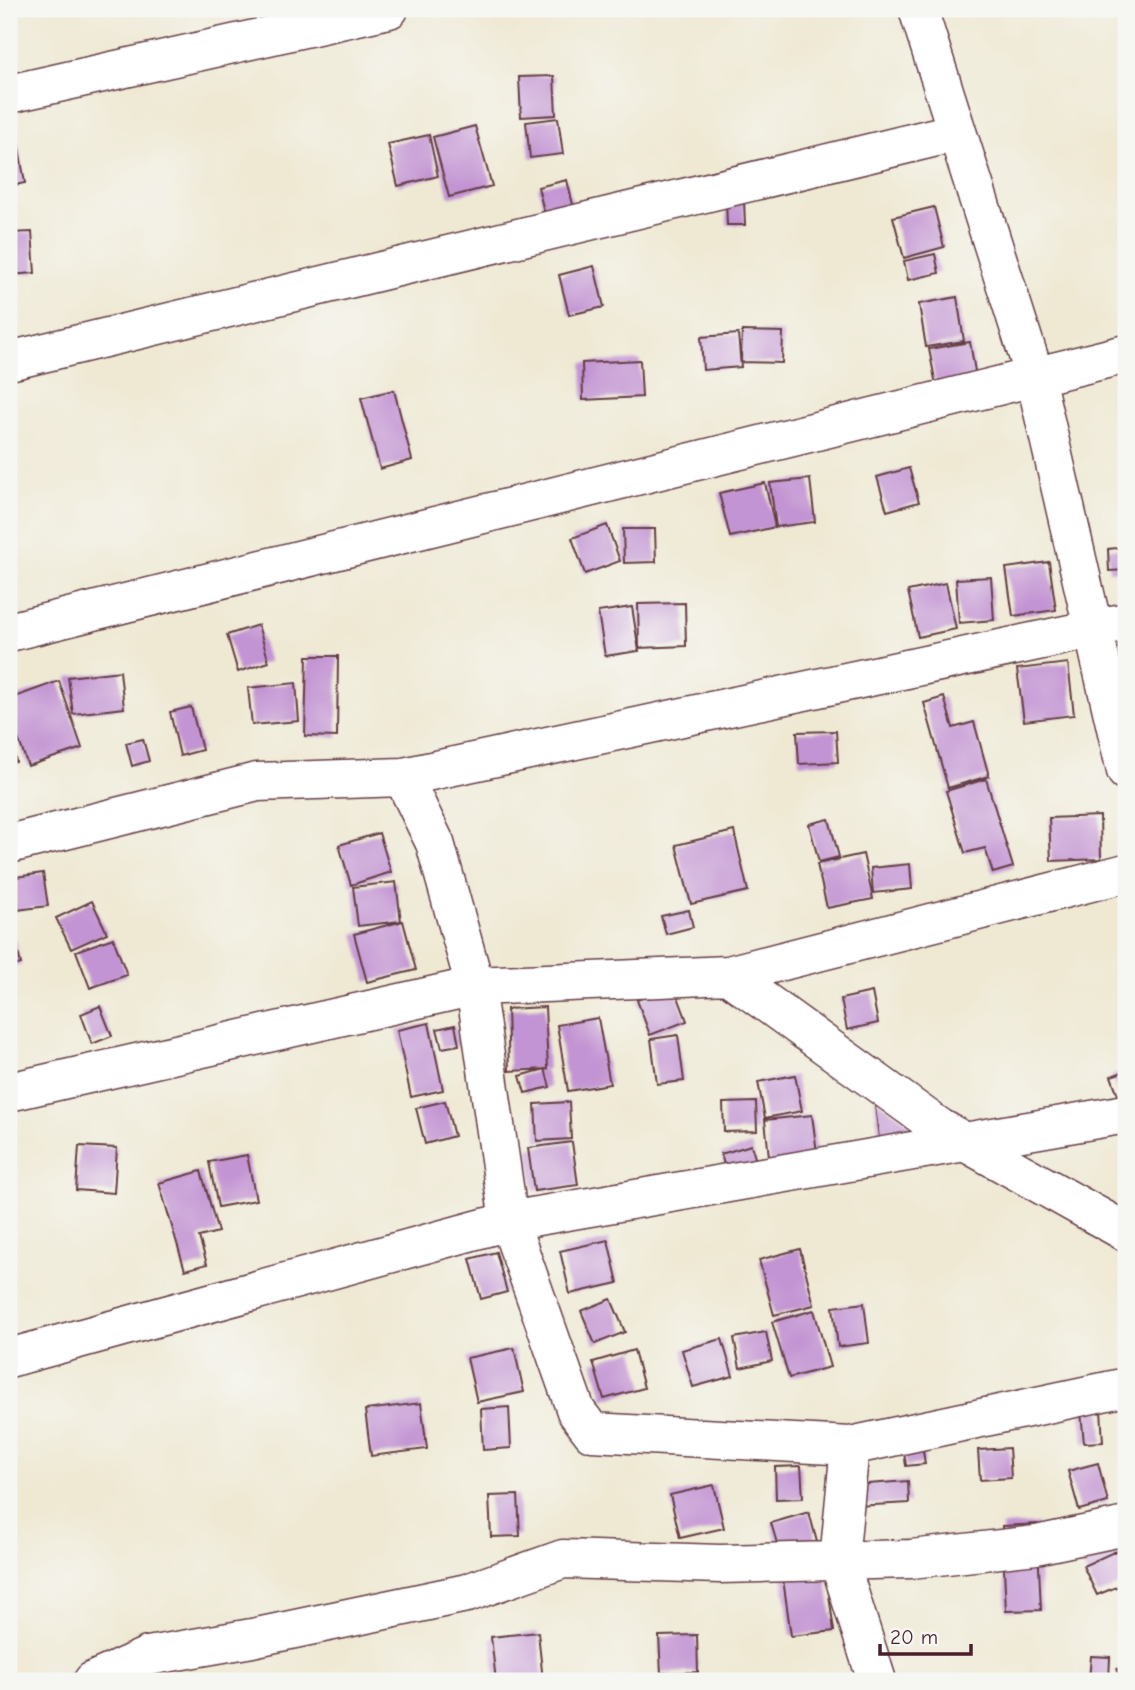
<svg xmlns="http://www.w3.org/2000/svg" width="1135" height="1690" viewBox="0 0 1135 1690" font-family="'Comic Neue',sans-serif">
  <rect width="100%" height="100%" fill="#f6f6f2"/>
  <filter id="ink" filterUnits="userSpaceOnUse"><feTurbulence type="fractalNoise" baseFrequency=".0143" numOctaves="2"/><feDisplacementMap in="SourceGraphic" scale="14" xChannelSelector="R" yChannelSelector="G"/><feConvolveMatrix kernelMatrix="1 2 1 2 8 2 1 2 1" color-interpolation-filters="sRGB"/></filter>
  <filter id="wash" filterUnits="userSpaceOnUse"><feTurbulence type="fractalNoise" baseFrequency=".00686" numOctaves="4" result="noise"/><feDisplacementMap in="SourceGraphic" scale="28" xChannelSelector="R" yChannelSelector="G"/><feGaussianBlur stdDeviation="1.57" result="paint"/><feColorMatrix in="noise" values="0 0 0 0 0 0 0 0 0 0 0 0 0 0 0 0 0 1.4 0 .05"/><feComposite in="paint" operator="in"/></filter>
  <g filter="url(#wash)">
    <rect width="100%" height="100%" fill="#efe9d4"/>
    <g id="blocks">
      <path fill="#c394d3" d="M554,76L556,115L521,117L519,77Z
        M558,118L563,154L530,158L526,122Z
        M475,126L492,186L449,197L433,137Z
        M429,135L438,176L398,186L388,144Z
        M17,137L25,183L9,186V138Z
        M567,180L576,217L547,224L538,187Z
        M726,200H744L745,225H727Z
        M934,207L944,247L904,258L893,217Z
        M32,232L35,273L9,275V233Z
        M935,254L939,273L908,280L904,261Z
        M594,266L604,307L569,315L559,275Z
        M957,297L964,341L926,347L919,304Z
        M742,331L783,332L782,363L741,362Z
        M738,334L741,367L703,370L701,337Z
        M970,342L977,383L937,390L929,349Z
        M640,360L642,397L583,400L582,363Z
        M394,390L412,460L380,469L361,398Z
        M909,468L919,502L887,511L877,477Z
        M810,479L815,522L776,527L770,483Z
        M765,483L775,527L730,537L719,493Z
        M607,525L620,561L585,574L572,538Z
        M623,529H655L656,562L624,563Z
        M1126,547V570L1109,571L1108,549Z
        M1049,562L1056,610L1013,616L1006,568Z
        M991,577L994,620L959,623L956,579Z
        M946,583L956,629L918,637L908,591Z
        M685,603L686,646L639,648L638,604Z
        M632,607L639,651L605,656L598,612Z
        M258,625L269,662L238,672L227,635Z
        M307,656H338L337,737L305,736Z
        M1068,663L1074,715L1024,721L1017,669Z
        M120,671L124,708L73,714L68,677Z
        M59,681L82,748L28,766L9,712V699Z
        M296,683L299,721L252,725L248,688Z
        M944,697L953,728L974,722L989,776L948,788L924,703Z
        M191,707L202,750L180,756L170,712Z
        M9,727L16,762L9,763Z
        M836,731L838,762L799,764L797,732Z
        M143,739L149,761L132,766L126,743Z
        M986,779L1013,867L993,873L985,848L965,853L946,791Z
        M1100,816L1101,859L1051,861L1049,818Z
        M829,819L839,857L819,862L809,824Z
        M734,831L748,891L691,904L676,845Z
        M379,833L391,872L351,885L339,845Z
        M863,854L873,899L827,908L817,864Z
        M910,864L912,889L873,893L871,868Z
        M43,873L48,906L9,911V878Z
        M396,882L401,921L358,926L353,887Z
        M92,901L107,933L71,949L56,918Z
        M689,910L693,927L666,934L661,916Z
        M9,918L21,964L9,967Z
        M403,921L416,970L367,982L354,934Z
        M113,938L127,975L90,988L76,951Z
        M674,986L687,1021L650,1035L637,1000Z
        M872,992L878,1023L847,1030L841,999Z
        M100,1006L112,1036L92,1044L81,1014Z
        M545,1007L548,1069L509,1071L507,1009Z
        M598,1018L610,1084L568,1091L557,1025Z
        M429,1023L443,1090L411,1097L397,1030Z
        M455,1025L459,1045L442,1048L437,1029Z
        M678,1035L684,1081L657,1084L651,1039Z
        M545,1069L550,1087L525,1093L520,1076Z
        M1126,1071V1107L1123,1108L1111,1076Z
        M795,1075L802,1111L765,1118L758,1082Z
        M874,1098L923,1133L879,1138Z
        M445,1101L454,1136L425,1144L416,1108Z
        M569,1102L571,1139L537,1141L535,1104Z
        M756,1102L757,1131L724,1132L723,1103Z
        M812,1115L818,1160L770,1166L765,1120Z
        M572,1142L578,1185L534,1191L528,1148Z
        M751,1145L762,1180L731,1189L721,1154Z
        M79,1146L117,1148L114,1193L76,1190Z
        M247,1155L256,1200L218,1207L209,1162Z
        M201,1171L218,1232L199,1237L207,1264L185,1270L159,1183Z
        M608,1240L618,1283L570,1294L560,1251Z
        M800,1249L814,1305L774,1315L759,1260Z
        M496,1252L507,1292L481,1299L470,1259Z
        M611,1299L625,1332L595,1344L581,1311Z
        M864,1303L869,1343L838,1347L833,1307Z
        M814,1310L830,1367L789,1378L772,1322Z
        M766,1332L772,1361L740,1368L734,1338Z
        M722,1339L733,1376L693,1387L682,1350Z
        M514,1348L524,1392L477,1402L467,1358Z
        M634,1350L644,1388L604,1399L593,1362Z
        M421,1403L427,1449L371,1456L365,1410Z
        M509,1407L511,1448L483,1450L481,1409Z
        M1101,1410L1103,1442L1084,1443L1081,1412Z
        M922,1444L925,1464L906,1466L903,1446Z
        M1009,1448L1011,1478L980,1480L978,1450Z
        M1098,1463L1108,1502L1079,1510L1068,1471Z
        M801,1466L803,1498L776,1499L775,1467Z
        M908,1481L909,1503L856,1506L854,1485Z
        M714,1485L724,1528L680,1538L670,1495Z
        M518,1495L520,1536L491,1537L489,1496Z
        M809,1512L821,1557L784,1567L771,1523Z
        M1037,1524L1041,1610L1006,1611L1002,1526Z
        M1118,1550L1126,1569V1583L1097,1595L1083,1566Z
        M825,1566L834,1631L791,1636L782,1572Z
        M538,1632L543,1681H496L491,1637Z
        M697,1635L698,1672L661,1673L659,1636Z
        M1091,1656L1110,1657L1109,1681H1089Z
        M1126,1667V1681H1119L1117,1669Z"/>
    </g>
  </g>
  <g filter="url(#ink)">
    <use href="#blocks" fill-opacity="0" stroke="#633d44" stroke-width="2"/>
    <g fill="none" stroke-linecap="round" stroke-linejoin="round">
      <defs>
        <path id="minor" d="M918,9L1035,377L1126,771
          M9,94L389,9
          M9,361L957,132
          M9,632L1126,354
          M403,777L1126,622
          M9,844L257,782L403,777L435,843L475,986L509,1221L576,1411L592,1432L850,1446L1126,1387
          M728,975L1126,873
          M9,1092L475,986L728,975L940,1128L1126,1232
          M9,1358L509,1221L1126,1114
          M850,1446L839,1561L877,1681
          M93,1681L148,1656L252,1638L467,1593L563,1559L720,1564L911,1559L1036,1545L1126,1526"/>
      </defs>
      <use href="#minor" stroke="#633d44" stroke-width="41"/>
      <use href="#minor" stroke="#fff" stroke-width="38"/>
    </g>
  </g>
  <rect width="1135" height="1690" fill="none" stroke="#f6f6f2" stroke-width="35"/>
  <path d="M880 1644v10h91v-10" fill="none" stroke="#4a1f2b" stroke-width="3.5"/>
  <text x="890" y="1644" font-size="21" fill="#4a1f2b" stroke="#f6f6f2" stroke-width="5" paint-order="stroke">20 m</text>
</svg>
